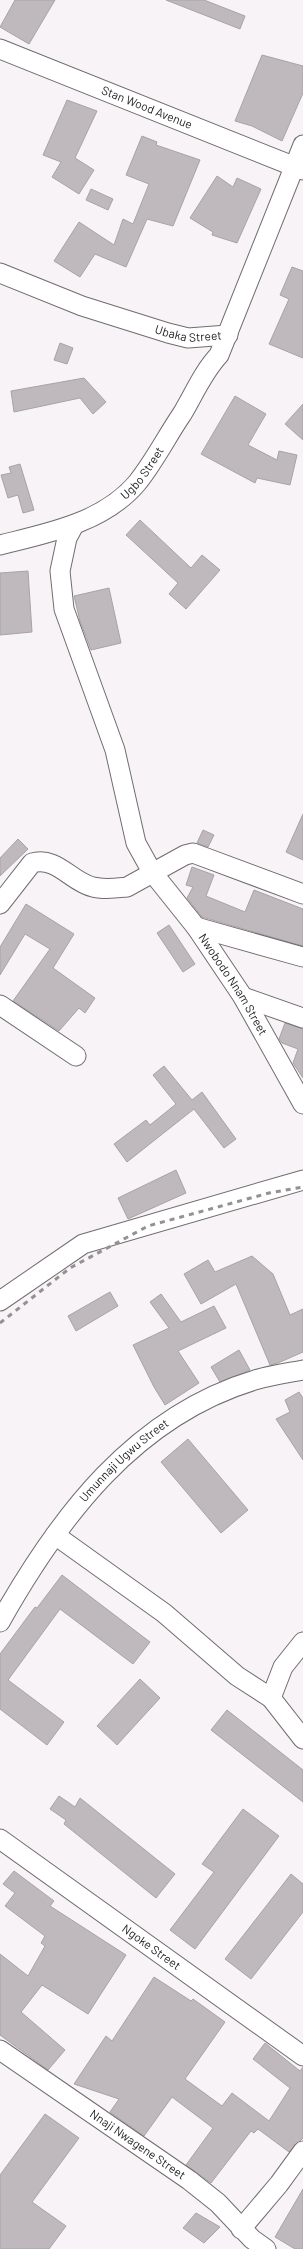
<svg xmlns="http://www.w3.org/2000/svg" width="303" height="2249" viewBox="0 0 303 2249" font-family="Barlow,sans-serif">
  <rect width="100%" height="100%" fill="#f8f3f7"/>
  <path fill="#bfb9bd" stroke="#a8a3a6" d="M15,0H55L29,44L0,27Z
    M166,0H204L245,16L240,29Z
    M262,55L303,66V93L282,141L252,126L235,121Z
    M67,100L97,111L75,158L94,170L79,194L52,177L61,162L43,155Z
    M142,136L157,142L156,145L200,160L173,226L147,219L126,267L95,254L80,277L54,261L79,222L114,245L123,219L133,224L149,184L126,175Z
    M217,176L233,187L237,178L261,189L237,243L212,235L213,232L190,218Z
    M91,189L113,199L108,210L86,200Z
    M292,267L303,271V358L269,344L289,299L280,295Z
    M60,343L73,348L67,364L54,360Z
    M84,378L106,402L93,414L80,398L14,412L11,391Z
    M235,396L266,414L248,445L277,460L279,451L297,455L290,485L257,478L255,483L201,454Z
    M303,404V440L285,424Z
    M20,464L34,510L23,513L18,495L8,498L1,475L11,473L9,467Z
    M140,520L191,568L202,555L220,570L186,609L169,594L178,583L126,535Z
    M28,571L32,632L0,635V573Z
    M109,588L121,643L91,650L80,621L74,596Z
    M303,814V860L286,852Z
    M203,830L214,835L208,847L197,843Z
    M18,839L28,849L0,876V858Z
    M192,867L214,875L206,896L245,912L254,890L303,909V946L202,917L187,898L193,887L186,885Z
    M26,904L74,934L53,968L95,998L85,1013L79,1008L59,1031L13,1001L50,949L25,934L0,975V947Z
    M169,925L195,964L183,972L157,933Z
    M285,1023L303,1029V1078L293,1063L298,1049L282,1043L279,1039Z
    M164,1066L192,1100L202,1092L236,1139L224,1148L194,1109L127,1162L114,1144L146,1120L150,1125L176,1104L153,1075Z
    M176,1170L186,1193L128,1219L118,1198Z
    M252,1256L273,1274L290,1315L303,1309V1352L278,1363L270,1365L236,1284L201,1304L184,1274L208,1260L215,1272Z
    M110,1292L118,1306L76,1331L68,1316Z
    M161,1294L181,1322L214,1306L226,1328L178,1351L199,1383L165,1405L154,1387L133,1345L169,1328L150,1302Z
    M239,1350L250,1370L220,1382L211,1367Z
    M299,1392L303,1398V1460L276,1419L290,1412L285,1400Z
    M188,1439L248,1510L221,1533L161,1462Z
    M62,1575L150,1642L133,1664L60,1609L8,1680L64,1722L47,1745L0,1709V1654L35,1607L37,1608Z
    M140,1679L160,1698L117,1745L97,1726Z
    M227,1710L303,1770V1802L211,1730Z
    M59,1796L75,1807L80,1798L175,1874L156,1898L64,1824L66,1820L50,1809Z
    M243,1809L279,1836L195,1949L170,1930L214,1872L202,1864Z
    M14,1871L54,1901L50,1906L126,1955L88,2014L42,1985L21,2012L65,2050L48,2070L0,2035V1954L28,1976L45,1946L41,1943L45,1936L5,1906L15,1893L3,1884Z
    M291,1874L303,1884V1912L251,1979L225,1959Z
    M154,1977L191,2001L193,1999L225,2022L185,2079L222,2106L232,2093L269,2121L290,2088L253,2059L265,2043L300,2071L303,2067V2138L289,2152L258,2129L254,2133L251,2131L211,2183L186,2165L213,2128L172,2097L144,2136L110,2112L119,2099L74,2084L106,2036L112,2041Z
    M45,2114L79,2138L32,2202L66,2226L49,2249H0V2175Z
    M303,2189V2249H295L275,2237Z
    M196,2213L220,2227L204,2243L183,2228Z"/>
  <g fill="none" stroke-linecap="round" stroke-linejoin="round">
    <defs>
      <g id="minor">
        <path id="s1" d="M0,49L303,170"/>
        <path id="s2" d="M0,273L82,306L168,333L188,338L228,335"/>
        <path id="s3" d="M74,525L67,538L60,571L64,609L115,750L136,843L152,872L196,927L243,997L303,1104"/>
        <path id="s4" d="M0,545C48,533 103,523 137,483C154,462 167,436 182,414C194,394 203,372 219,355L303,145"/>
        <path d="M0,904L32,863C57,856 71,882 93,887C104,890 117,888 127,887L185,855L193,853L303,894"/>
        <path d="M196,927L303,957"/>
        <path d="M243,997L303,1018"/>
        <path d="M0,1005L76,1056"/>
        <path d="M0,1301L83,1244L303,1180"/>
        <path d="M55,1535L164,1613L237,1676L271,1698L303,1739"/>
        <path id="s5" d="M0,1622C59,1517 135,1416 255,1380C271,1375 287,1373 303,1370"/>
        <path d="M271,1698L283,1667L303,1642"/>
        <path id="s6" d="M0,1839L303,2056"/>
        <path id="s7" d="M0,2050L189,2180L218,2203L252,2239L266,2249"/>
        <path d="M241,2229L279,2184L303,2151"/>
      </g>
    </defs>
    <use href="#minor" stroke="#716c70" stroke-width="21"/>
    <use href="#minor" stroke="#fff" stroke-width="19"/>
    <path stroke="#949193" stroke-width="3" stroke-dasharray="5 5" stroke-linecap="butt" d="M0,1323L70,1268L148,1226L269,1193L303,1187"/>
  </g>
  <g text-anchor="middle" stroke-width="3" stroke-linejoin="round" paint-order="stroke">
    <g font-size="12" fill="#252425" stroke="#f8f3f7">
      <text dy="4" stroke="none"><textPath href="#s1" startOffset="158">Stan Wood Avenue</textPath></text>
      <text dy="4" stroke="none"><textPath href="#s2" startOffset="199">Ubaka Street</textPath></text>
      <text dy="4" stroke="none"><textPath href="#s4" startOffset="164">Ugbo Street</textPath></text>
      <text dy="4" stroke="none"><textPath href="#s3" startOffset="504">Nwobodo Nnam Street</textPath></text>
      <text dy="4" stroke="none"><textPath href="#s5" startOffset="205">Umunnaji Ugwu Street</textPath></text>
      <text dy="4" stroke="none"><textPath href="#s6" startOffset="186">Ngoke Street</textPath></text>
      <text dy="4" stroke="none"><textPath href="#s7" startOffset="167">Nnaji Nwagene Street</textPath></text>
    </g>
  </g>
</svg>
